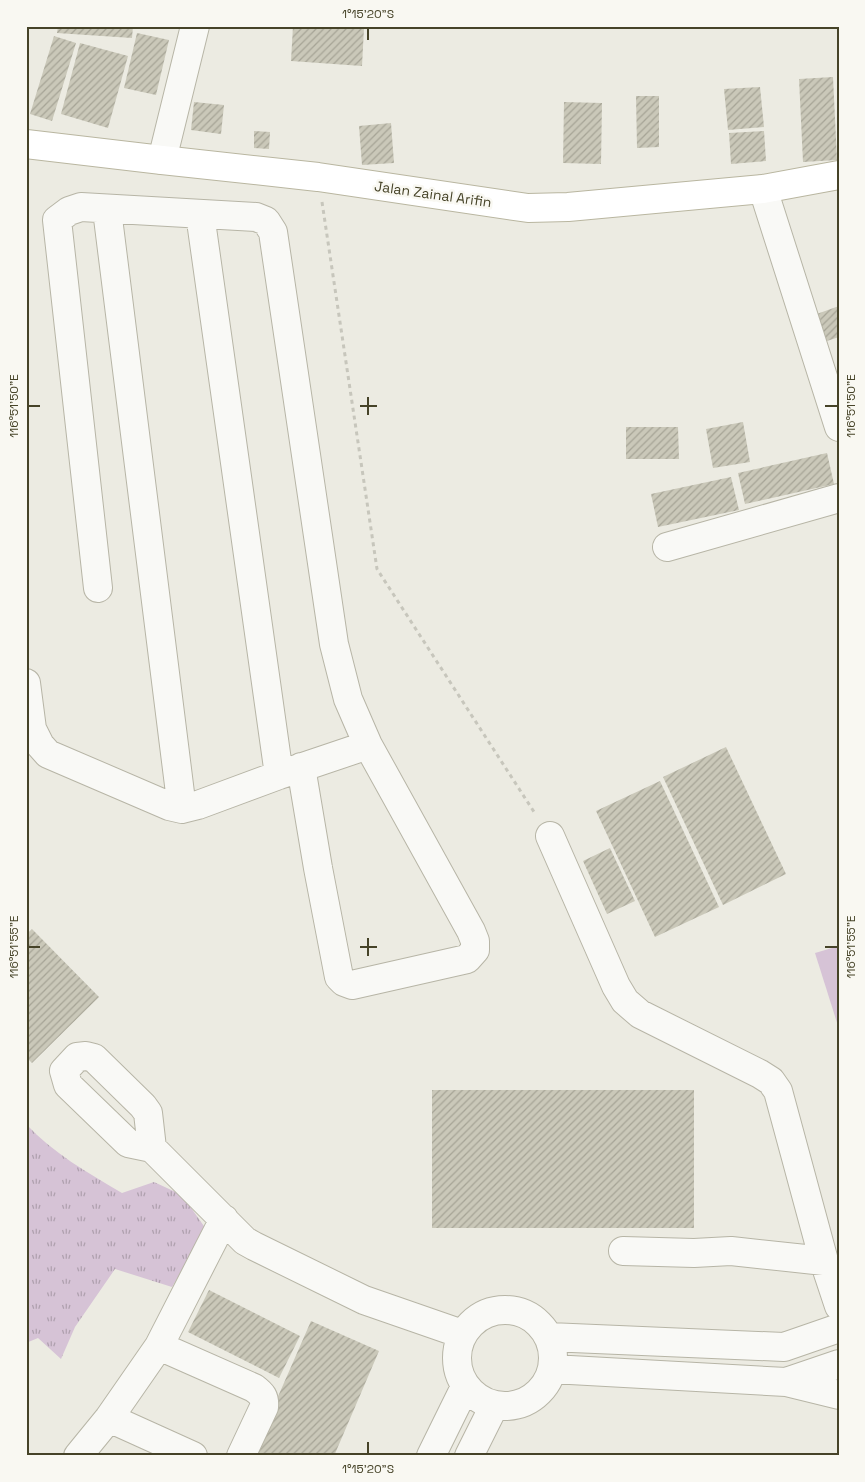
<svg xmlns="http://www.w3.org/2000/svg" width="865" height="1482" viewBox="0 0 865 1482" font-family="'Space Grotesk',sans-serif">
  <defs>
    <pattern id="grass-tufts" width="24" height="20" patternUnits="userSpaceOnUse" patternTransform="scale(1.25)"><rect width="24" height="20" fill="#d6c3d6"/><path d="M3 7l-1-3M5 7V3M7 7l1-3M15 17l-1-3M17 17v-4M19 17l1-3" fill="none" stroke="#afa0ae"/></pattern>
    <pattern id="building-hatch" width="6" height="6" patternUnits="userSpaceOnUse" patternTransform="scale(1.25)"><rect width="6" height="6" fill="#cac8b9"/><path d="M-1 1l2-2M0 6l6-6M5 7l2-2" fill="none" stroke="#a6a496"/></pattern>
  </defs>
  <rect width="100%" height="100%" fill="#ecebe2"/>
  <path fill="url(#grass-tufts)" d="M26,1124C53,1153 88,1173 122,1193L154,1182L182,1195L206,1229L172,1287L115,1269L75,1327L61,1359L38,1338L26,1343Z"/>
  <path fill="#d6c3d6" d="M839,946V1029L815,953Z"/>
  <path fill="url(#building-hatch)" d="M58,26H133L132,38L57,33Z
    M293,26H330L364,28L362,66L291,61Z
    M137,33L169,40L156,95L124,88Z
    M54,36L76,43L52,121L30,114Z
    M80,43L128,56L108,128L61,114Z
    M833,77L837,160L803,162L799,79Z
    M760,87L764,127L728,130L724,89Z
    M636,96H659V147L637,148Z
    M194,102L224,105L221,134L191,130Z
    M564,102L602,103L601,164L563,163Z
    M391,123L394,163L362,165L359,126Z
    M254,131L270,132L269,149L254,148Z
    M764,131L766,161L731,164L729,133Z
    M839,306V337L824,342L814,315Z
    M743,422L750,462L713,468L706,429Z
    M626,427H678L679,459H626Z
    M827,453L834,484L745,504L738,473Z
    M731,477L739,510L658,527L651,494Z
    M726,747L786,874L723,905L663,777Z
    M660,781L719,907L655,937L596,811Z
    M610,848L635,901L607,914L583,861Z
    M32,929L99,997L32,1063L26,1057V935Z
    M432,1090H694V1228H432Z
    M209,1290L300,1336L279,1378L188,1332Z
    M311,1321L379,1351L334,1456H252Z"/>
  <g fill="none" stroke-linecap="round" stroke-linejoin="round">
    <defs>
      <path id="minor" d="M162,160L195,26
        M763,189L839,427
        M107,210L182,809
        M200,214L279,775
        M667,547L839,498
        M98,588L57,220L69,211L81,207L256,217L266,221L273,232L334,644L348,699L368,745L471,931L475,941V950L467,959L352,985L344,982L339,977L318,868L301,767
        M26,683L32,729L40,745L48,754L169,806L182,809L198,805L279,775L368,745
        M550,836L616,986L625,1001L640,1014L760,1074L771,1081L778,1091L824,1261L839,1306
        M86,1056L94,1058L143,1106L148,1113L152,1148L128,1143L68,1085L64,1071L77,1057Z
        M152,1148L245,1241L254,1246L364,1300L462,1334
        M623,1251L694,1253L731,1251L824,1261
        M457 1358a48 48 0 1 1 96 0a48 48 0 1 1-96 0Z
        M549,1337L784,1347L839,1328
        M159,1346L254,1388C262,1394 265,1397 264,1407L241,1456
        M552,1369L786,1382L839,1395
        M786,1382L839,1364
        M109,1418L193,1456
        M78,1456L109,1418L159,1346L224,1219
        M431,1456L465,1387
        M469,1456L494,1406"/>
      <path id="major" d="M26,144L162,160L318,177L528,208L568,207L763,189L839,175"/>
    </defs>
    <use href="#minor" stroke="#b7b5a6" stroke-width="30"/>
    <use href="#major" stroke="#b9b6a0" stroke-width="30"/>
    <path stroke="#c7c6bc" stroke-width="3" stroke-dasharray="4 4" stroke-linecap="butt" d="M322,202L377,569L536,815"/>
    <use href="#minor" stroke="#f9f9f6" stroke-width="28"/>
    <use href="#major" stroke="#fff" stroke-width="28"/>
  </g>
  <path fill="none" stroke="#464328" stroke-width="2" d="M368,28V40M368,397V415M28,406H40M360,406H377M825,406H838M368,938V956M28,947H40M360,947H377M825,947H838M368,1442V1454"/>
  <g text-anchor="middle" stroke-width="5" stroke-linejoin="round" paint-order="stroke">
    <g font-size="14" fill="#464328" stroke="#f9f8f2">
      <text transform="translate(433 194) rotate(8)" y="5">Jalan Zainal Arifin</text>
    </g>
  </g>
  <rect width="865" height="1482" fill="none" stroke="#f9f8f2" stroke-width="55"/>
  <rect x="28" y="28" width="810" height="1426" fill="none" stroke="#464328" stroke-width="2"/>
  <g font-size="12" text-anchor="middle" fill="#464328">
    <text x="368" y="18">1°15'20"S</text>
    <text transform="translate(14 406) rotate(-90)" y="4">116°51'50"E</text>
    <text transform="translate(851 406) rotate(-90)" y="4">116°51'50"E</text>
    <text transform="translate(14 947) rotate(-90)" y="4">116°51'55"E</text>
    <text transform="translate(851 947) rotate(-90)" y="4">116°51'55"E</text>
    <text x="368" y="1473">1°15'20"S</text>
  </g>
</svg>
